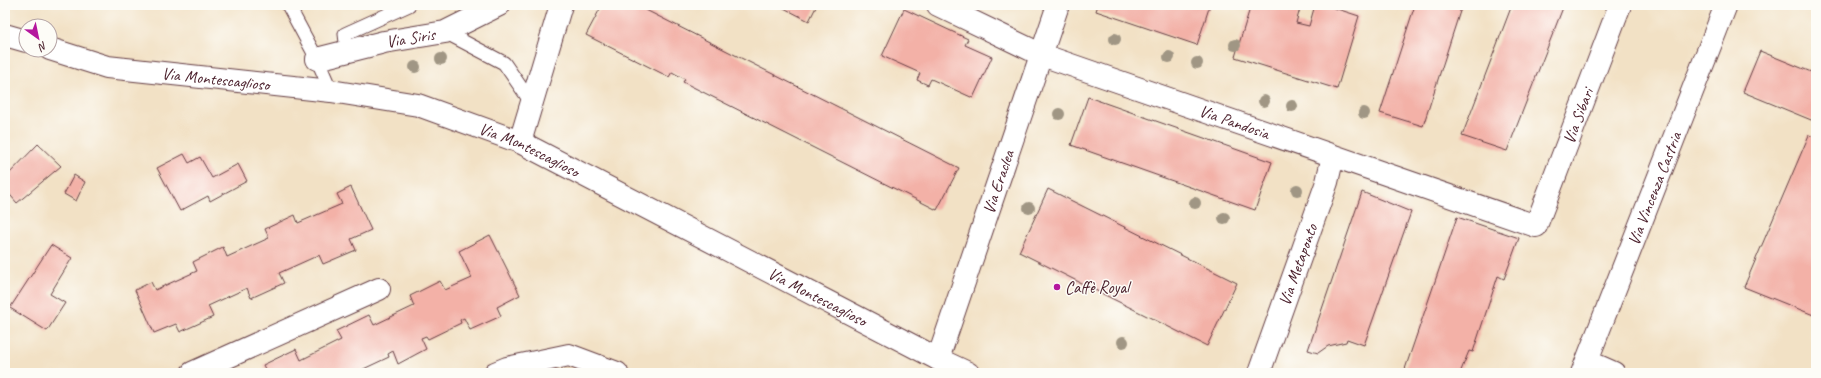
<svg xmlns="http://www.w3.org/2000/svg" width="1821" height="378" viewBox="0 0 1821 378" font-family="Caveat,sans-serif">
  <rect width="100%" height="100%" fill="#fdfcf7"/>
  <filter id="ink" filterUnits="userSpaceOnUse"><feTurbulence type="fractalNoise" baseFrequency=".025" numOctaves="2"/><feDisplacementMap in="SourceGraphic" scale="8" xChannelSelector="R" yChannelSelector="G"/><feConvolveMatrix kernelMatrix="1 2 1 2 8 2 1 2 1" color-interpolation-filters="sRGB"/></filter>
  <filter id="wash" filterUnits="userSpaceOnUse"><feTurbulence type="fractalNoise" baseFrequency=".012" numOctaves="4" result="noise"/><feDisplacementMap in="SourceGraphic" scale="16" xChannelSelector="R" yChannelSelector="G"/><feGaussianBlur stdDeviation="0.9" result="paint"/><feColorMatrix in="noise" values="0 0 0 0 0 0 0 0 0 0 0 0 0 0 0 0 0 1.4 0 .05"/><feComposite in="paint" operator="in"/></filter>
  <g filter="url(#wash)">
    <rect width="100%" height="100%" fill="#f2e1c5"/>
    <g id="blocks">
      <path fill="#f3b1a7" d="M602,5H636L959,168L937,210L683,82L685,79L672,72L669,77L586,35Z
        M778,5H817L809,21Z
        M1098,5H1210L1197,45L1096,11Z
        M1251,5H1301L1296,23L1309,26L1315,5H1325L1359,16L1337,89L1235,57Z
        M1415,5H1462L1423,126L1380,113Z
        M1512,5H1564L1507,151L1462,136Z
        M904,9L968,39L965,45L992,57L973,98L931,79L928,85L917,80L920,73L882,56Z
        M1760,51L1816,74V122L1743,92Z
        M1088,97L1272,162L1255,210L1071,145Z
        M1809,135L1816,138V316L1744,287Z
        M38,144L61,166L17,203L5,189V178Z
        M184,154L189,163L200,157L212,178L238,164L247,181L210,201L208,196L180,211L157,168Z
        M74,175L85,182L76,201L64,194Z
        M351,187L371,230L351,239L356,250L323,264L319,255L279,273L284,283L251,298L247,288L208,306L213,317L180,332L176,324L154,333L135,290L151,282L155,290L197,271L193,262L223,247L227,257L269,238L265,229L295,215L298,223L342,204L337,194Z
        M1048,189L1237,283L1207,346L1019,252Z
        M1362,192L1411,212L1364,345L1347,339L1346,342L1328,346L1318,353L1308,350Z
        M1457,217L1519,238L1504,279L1498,276L1473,352L1469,351L1460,373H1406L1404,372Z
        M490,235L520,295L497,307L501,316L470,330L464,318L460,320L461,323L428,339L426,336L421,338L426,349L398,364L393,351L388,354L389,357L355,373L353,370L349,373H267L263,365L296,349L301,360L341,340L336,331L369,315L374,325L414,306L410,296L440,281L445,290L472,278L459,251Z
        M51,245L72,258L50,294L65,303L47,331L10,308Z"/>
    </g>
  </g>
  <g filter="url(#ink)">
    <use href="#blocks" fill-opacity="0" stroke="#633c42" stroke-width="1"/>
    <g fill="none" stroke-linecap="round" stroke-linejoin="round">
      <defs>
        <path id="service" d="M288,5L317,59L331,91
          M445,32L504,63L531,102
          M347,51L345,34L409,5"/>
        <g id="minor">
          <path id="s1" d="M938,5L1042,55L1536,226L1620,5"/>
          <path id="s2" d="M317,59L384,42L445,32L499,5"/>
          <path d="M520,142L561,5"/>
          <path id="s3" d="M938,359L1058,5"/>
          <path d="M1587,361L1614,373"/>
          <path d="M192,373L379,289"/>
          <path d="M495,373L507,368L569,355L617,373"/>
          <path id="s4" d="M1259,373L1327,182L1333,156"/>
          <path id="s5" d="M1582,373L1726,5"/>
        </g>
        <g id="secondary">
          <path d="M5,35L26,41"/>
          <path id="s6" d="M50,49L107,67L331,91L418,105L520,142L938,359L968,373"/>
        </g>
      </defs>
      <use href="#service" stroke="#633c42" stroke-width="15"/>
      <use href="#minor" stroke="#633c42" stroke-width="24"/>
      <use href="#secondary" stroke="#633c42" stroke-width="24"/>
      <use href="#service" stroke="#fff" stroke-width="13"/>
      <use href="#minor" stroke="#fff" stroke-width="22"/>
      <use href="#secondary" stroke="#fff" stroke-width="22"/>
    </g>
    <g fill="#a09684">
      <circle cx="1115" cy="39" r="6"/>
      <circle cx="1235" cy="45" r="6"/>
      <circle cx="1169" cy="57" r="6"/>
      <circle cx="441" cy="59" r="6"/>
      <circle cx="1197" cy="63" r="6"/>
      <circle cx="415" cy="67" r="6"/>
      <circle cx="1264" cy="101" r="6"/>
      <circle cx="1292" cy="106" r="6"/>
      <circle cx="1364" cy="113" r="6"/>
      <circle cx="1059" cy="114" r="6"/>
      <circle cx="1297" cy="190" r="6"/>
      <circle cx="1195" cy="203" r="6"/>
      <circle cx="1029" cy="208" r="6"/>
      <circle cx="1224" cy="218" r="6"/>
      <circle cx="1123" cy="342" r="6"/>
    </g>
  </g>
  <circle fill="#b5179e" stroke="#fdfcf7" stroke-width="1.5" cx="1057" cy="287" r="4"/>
  <g text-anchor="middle" stroke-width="3" stroke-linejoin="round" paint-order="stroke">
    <g font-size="17" fill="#4a1f2b" stroke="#fdfcf7">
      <text dy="6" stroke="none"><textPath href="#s2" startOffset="96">Via Siris</textPath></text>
      <text dy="6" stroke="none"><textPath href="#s6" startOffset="169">Via Montescaglioso</textPath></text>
      <text dy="6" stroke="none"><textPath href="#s1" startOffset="756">Via Sibari</textPath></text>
      <text dy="6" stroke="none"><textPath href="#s1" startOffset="319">Via Pandosia</textPath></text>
      <text dy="6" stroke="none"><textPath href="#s6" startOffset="493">Via Montescaglioso</textPath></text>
      <text dy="6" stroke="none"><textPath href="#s3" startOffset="187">Via Eraclea</textPath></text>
      <text dy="6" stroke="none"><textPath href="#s5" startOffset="198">Via Vincenza Castria</textPath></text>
      <text dy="6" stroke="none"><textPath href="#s4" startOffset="115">Via Metaponto</textPath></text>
      <text dy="6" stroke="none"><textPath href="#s6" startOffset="817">Via Montescaglioso</textPath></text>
    </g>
    <g font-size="17" fill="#4a1f2b" stroke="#fdfcf7" text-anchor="start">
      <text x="1065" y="293">Caffè Royal</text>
    </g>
  </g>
  <rect width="1821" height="378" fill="none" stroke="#fdfcf7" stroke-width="20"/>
  <g transform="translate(38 38) rotate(147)"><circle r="19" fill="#fdfcf7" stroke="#b5a4a5"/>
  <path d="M0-3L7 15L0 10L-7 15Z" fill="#b5179e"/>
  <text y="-6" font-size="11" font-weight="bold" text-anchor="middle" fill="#4a1f2b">N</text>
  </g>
</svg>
